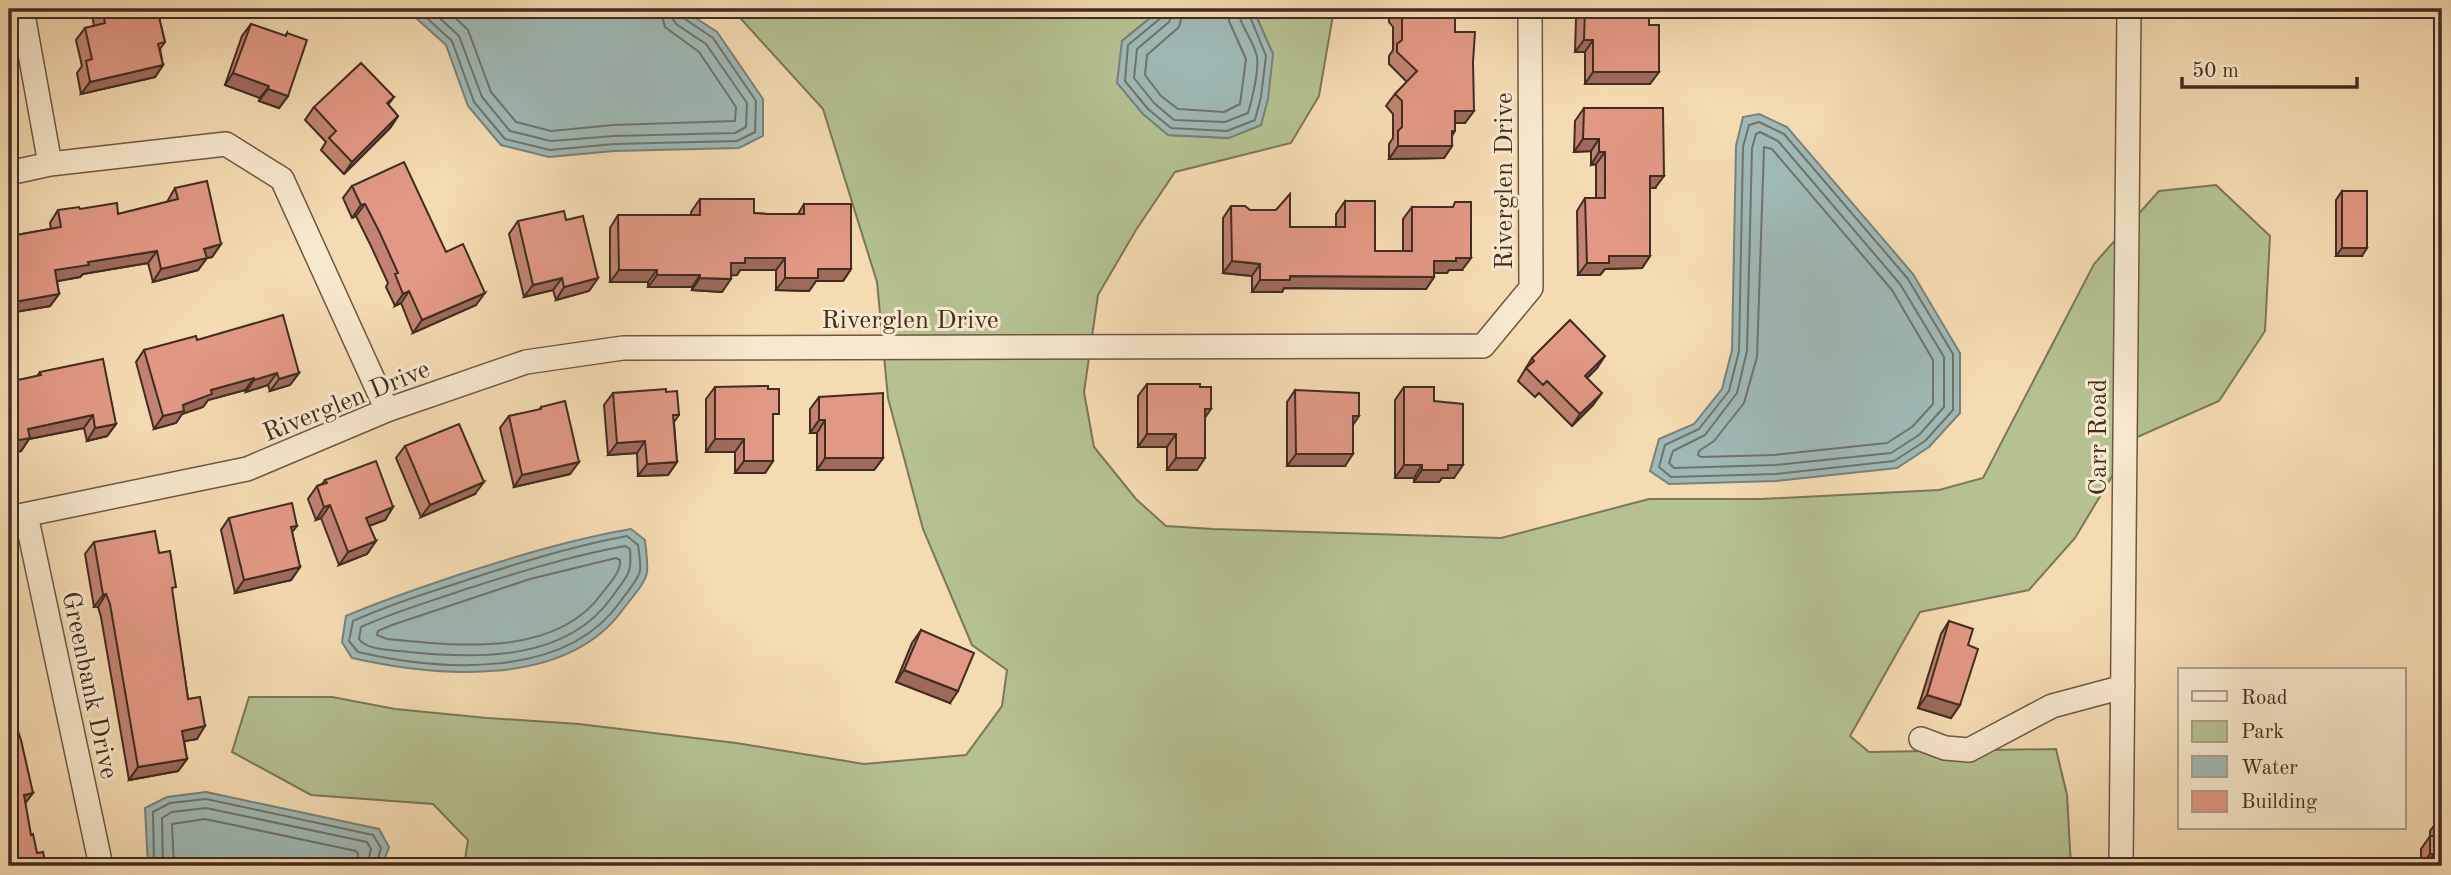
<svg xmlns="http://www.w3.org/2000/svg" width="2451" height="875" viewBox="0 0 2451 875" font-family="'Old Standard TT',serif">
  <rect width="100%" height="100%" fill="#f5dbb2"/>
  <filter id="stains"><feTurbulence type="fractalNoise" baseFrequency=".00286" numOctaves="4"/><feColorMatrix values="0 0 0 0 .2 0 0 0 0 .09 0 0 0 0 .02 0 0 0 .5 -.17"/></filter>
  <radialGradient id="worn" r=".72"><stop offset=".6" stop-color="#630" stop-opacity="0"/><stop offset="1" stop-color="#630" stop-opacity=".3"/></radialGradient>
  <path fill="#b5c191" stroke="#7b7758" stroke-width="2" d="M732,9H1161L1122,41L1168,135L1228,138L1261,125L1273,54L1253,9H1334L1319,96L1291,143L1175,172L1136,230L1098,295L1084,392L1094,447L1136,499L1166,526L1213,529L1501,538L1649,499H1761L1939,490L1983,478L2094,264L2159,191L2216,185L2270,236L2265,331L2219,401L2135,438L2075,538L2029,590L1920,612L1850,736L1869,752L2056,749L2067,795L2071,866H464L468,840L433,804L311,795L232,752L249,697H332L395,709L487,718L579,724L736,743L864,764L966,755L1002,706L1007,670L972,645L923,529L888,398L877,282L823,109Z"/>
  <path fill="#9fb9b6" stroke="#79817a" stroke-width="2" d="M406,9H682L717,32L763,99V136L739,148L614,151L549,157L501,145L468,106L446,45Z
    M1161,9H1253L1273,54L1268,99L1261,125L1229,138L1168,135L1143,114L1117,83L1122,41Z
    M1759,114L1787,127L1913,274L1960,353V413L1929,447L1897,468L1776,481L1669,484L1650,471L1659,439L1694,424L1722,389L1732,350L1736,146L1743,117Z
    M631,529L645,540C646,550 648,562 647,572C646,583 631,598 624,608C567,689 437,677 352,658L342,642L346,616C383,600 422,587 461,574C517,556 573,539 631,529Z
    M206,792L379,829L389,847L382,866H148L145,808L167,797Z"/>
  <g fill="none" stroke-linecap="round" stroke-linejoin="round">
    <path stroke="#70736b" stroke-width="2" d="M417,9L452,41L474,102L505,139L550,150L614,144L737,141L755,132L756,101L713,38L682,17L679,9
      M430,9L459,36L482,97L510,131L551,141L614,136L735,133L746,127L747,103L706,44L676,24L671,16L670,9
      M446,9L468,30L491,92L516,122L551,131L613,125L735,121L736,107L699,52L665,27L660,9
      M1165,9L1162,17L1128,45L1125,81L1148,109L1171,128L1227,131L1255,120L1261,97L1266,56L1247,9
      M1174,9L1169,22L1137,49L1134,78L1154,103L1174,120L1225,122L1248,113C1252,100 1259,71 1257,57C1254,40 1239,26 1238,9
      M1184,9L1179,27L1147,55L1145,75L1161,96L1178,109L1224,112L1240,104L1246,59L1229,21L1228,9
      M1759,122L1784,134L1908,279L1953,354V410L1925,441L1894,461L1775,474L1671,477L1659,467L1665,445L1699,429L1729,391L1739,351L1743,147L1749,125Z
      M1760,132L1778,141L1900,284L1944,357V407L1919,435L1891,453L1775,465L1674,468L1669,463L1673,451L1705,435L1737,393L1747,351L1752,148L1756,134Z
      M1764,147L1772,149L1892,290L1933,360V404L1912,427L1887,443L1774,455L1701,457L1698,455L1699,451L1714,441L1744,403L1757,357Z
      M627,536L638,545C639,553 641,563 640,571C638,581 625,594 620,602C565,680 440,671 358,652L349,641L353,621C386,606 420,595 455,584C512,565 568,547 627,536Z
      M625,546L630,549C632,576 627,575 612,597C567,661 479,659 409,652C395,650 367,651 359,639L361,627C394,612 429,602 463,590C516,573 570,556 625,546Z
      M616,558L620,560C621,572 610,583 603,592C557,658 457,646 387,639L377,635L378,631L392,625L530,579Z
      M154,866L153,812L170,803L206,799L373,835L381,848L376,866
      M163,866L162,818L172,812L206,808L367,842L371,849L367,866
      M174,866L172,824L205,819L356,851L358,854L357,866"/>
    <defs>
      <path id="minor" d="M22,9L50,164
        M9,173L50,164L226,144L282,179L387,410
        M26,515L101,866
        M9,518L247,469L387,410L526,362L623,348L1483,346L1531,288L1530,9
        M1921,739L1945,748L1969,750L2052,706L2123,687
        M2121,866L2129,9"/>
    </defs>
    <use href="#minor" stroke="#6e5844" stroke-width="26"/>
    <use href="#minor" stroke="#f8e8cd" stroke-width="23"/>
  </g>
  <path fill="#c28372" stroke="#412d20" stroke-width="2" d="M91,9H157L165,42L160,49L163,65L155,77L81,94L77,73L82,66L76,40L85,28L94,26Z
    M1390,9H1452L1465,123H1455V131L1452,136V146L1444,158L1389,159V144L1393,138V114L1386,106L1395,94L1407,82L1389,64V56L1393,50V27L1389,22V10Z
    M1583,9L1649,25L1650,84H1585V52H1575L1576,18Z
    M251,24L285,36L287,33L288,96L279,108L259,101L260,98L225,85L242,36Z
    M394,97L388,105L398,116L390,128L344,174L321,150L326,142L305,120L314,107Z
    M1584,108L1655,188H1650V256L1642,268L1605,269L1600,275H1578L1577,211L1585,198H1596V164L1591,165V151L1574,152L1575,121Z
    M352,186L446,252L476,305L413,333L401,303L395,306L386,287L388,283L370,244L356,216L352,218L343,198Z
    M175,188L221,244L212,257L207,258L198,270L153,282L148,263L83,274L80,277L57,281L59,294L50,306L9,313V227L16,235L51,229L50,223L58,210L80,209L118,214L167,202Z
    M2342,191L2362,256H2336V200Z
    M700,199L754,213L767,214H798L804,204L851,269L843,281H816L809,291L776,290V270H740L737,275H731L722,292L692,290V287H648V282H610V228L618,215H691V212Z
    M1345,201L1375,251H1403V219L1412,207L1462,270H1449L1447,273H1434V277L1426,289L1284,288L1282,292H1252V276L1223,273V218L1231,206L1250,210L1290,227H1336V214Z
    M566,220L598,278L589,291L556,300L553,290L524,297L509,234L518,221Z
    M197,340L299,373L290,385L270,391L268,385L246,392L245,390L208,400L203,407L182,414L176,423L154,429L136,362L144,350Z
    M1532,358L1597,368L1587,378L1593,405L1572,426L1539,393L1535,397L1518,381Z
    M40,372L116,424L107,436L87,441L84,428L29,439L21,451L9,453V382L37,376Z
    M1147,384L1205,417L1197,470H1167V447H1138V396Z
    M715,387L773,422V461L765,473H735V452H706V399Z
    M1404,387L1434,401L1454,478H1442L1439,482H1414V478H1395V400Z
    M1295,390L1345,466H1287V402Z
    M666,392L679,415L674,422L677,462L668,475L638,476L637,453L608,455L604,405L613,393Z
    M819,397L883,458L874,470H817V433H810V409Z
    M541,407L570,474L514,487L500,428L509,416L539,410Z
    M405,446L475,494L421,517L396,458Z
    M325,480L393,507L385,520L369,526L376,541L367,554L339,565L321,518L316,520L308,499L317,486L322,484Z
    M229,518L297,526L292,532L300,567L291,580L235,593L221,530Z
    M94,542L159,553L172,593L188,699L197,739L184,741L187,759L178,771L129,780L101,617L98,607H94L85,554Z
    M1949,621L1968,645L1960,705L1951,718L1918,708L1941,634Z
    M921,630L950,703L896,682L912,643Z
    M2439,819L2442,866H2421V849L2430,836V831Z"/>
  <path fill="#9e6a5c" stroke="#412d20" stroke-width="2" d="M1584,40H1593L1585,52H1575Z
    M163,65L155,77L81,94L90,82Z
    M1593,72H1659L1650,84H1585Z
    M233,73L269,86L260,98L225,85Z
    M268,89L288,96L279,108L259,101Z
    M1455,111H1474L1465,123H1447Z
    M398,116L390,128L344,174L352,162Z
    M1583,139H1599L1591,151L1574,152Z
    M1398,146H1452L1444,158L1389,159Z
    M1599,152H1605L1596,164L1591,165Z
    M1650,176H1664L1655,188H1642Z
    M365,204L356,216L352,218L361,205Z
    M221,244L212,257L207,258L198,270L153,282L161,269L204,249Z
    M2342,248H2367L2362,256H2336Z
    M157,251L148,263L83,274L80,277L47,283L55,270L88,262Z
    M1609,256H1650L1642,268L1605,269L1600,275H1578L1587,263Z
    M745,258H785L776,270H740L737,275L722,276L731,263Z
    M1456,258H1471L1462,270H1449L1447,273H1426L1434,261Z
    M1232,261L1260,264L1252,276L1223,273Z
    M818,269H851L843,281H816L809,291L776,290L785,278Z
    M619,270H657L648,282H610Z
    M657,275H700L692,287H648Z
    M1290,276L1434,277L1426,289L1284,288L1282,292H1252L1260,280Z
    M562,278L553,290L524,297L533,285Z
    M598,278L589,291L556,300L564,287Z
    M700,278L731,279L722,292L692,290Z
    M409,291L401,303L395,306L403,294Z
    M485,293L476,305L413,333L422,320Z
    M59,294L50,306L9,313V309L14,302Z
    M1605,356L1597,368L1576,389L1585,376Z
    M277,373L268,385L246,392L254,380Z
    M299,373L290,385L270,391L279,379Z
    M254,378L245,390L208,400L203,407L182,414L176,423L154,429L163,416L211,390Z
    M1602,393L1593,405L1572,426L1580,414Z
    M1205,409H1211L1202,422Z
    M93,415L84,428L29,439L21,451L9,453V442L28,429Z
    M1353,416H1359L1351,428Z
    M819,420H825L817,433H810Z
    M116,424L107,436L87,441L95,428Z
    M1147,434H1176L1167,447H1138Z
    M715,439H744L735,452H706Z
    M645,441L637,453L608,455L617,443Z
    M1296,454H1353L1345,466H1287Z
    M825,458H883L874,470H817Z
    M1176,458H1205L1197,470H1167Z
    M744,461H773L765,473H735Z
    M579,462L570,474L514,487L522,475Z
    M677,462L668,475L638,476L647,464Z
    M1404,465H1422L1414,478H1395Z
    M1448,465H1463L1454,478H1442L1439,482H1414L1422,470Z
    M484,482L475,494L421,517L430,505Z
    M330,505L321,518L316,520L324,507Z
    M393,507L385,520L358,530L366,518Z
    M376,541L367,554L339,565L348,552Z
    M300,567L291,580L235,593L244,580Z
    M106,594L98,607H94L103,595Z
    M904,670L958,691L950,703L896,682Z
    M1927,695L1960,705L1951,718L1918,708Z
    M205,726L197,739L174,743L182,731Z
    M187,759L178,771L129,780L138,767Z
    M33,793L24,805V795Z
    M2430,854H2434L2425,866H2421Z"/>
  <path fill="#e19884" stroke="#412d20" stroke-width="2" d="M102,9H157L165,42L158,44L163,65L90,82L86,61L92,59L85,28L105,23Z
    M1397,9H1452V11H1455V32H1475L1473,62L1474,111H1455V131H1452V146H1398V131L1402,127V101L1395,94L1417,71L1397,52V44L1402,40V14Z
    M1585,9H1649V25H1659V72H1593V40H1584Z
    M251,24L286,36L287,33L307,40L288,96L268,89L269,86L233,73Z
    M361,63L394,97L387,103L398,116L352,162L329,138L336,131L314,107Z
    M1584,108H1663L1664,176H1650V256H1609V263H1587L1585,198H1605V152H1599V139H1583Z
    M404,162L446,252L463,244L485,293L422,320L409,291L403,294L395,274L398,273L379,231L365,204L361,205L352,186Z
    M207,181L221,244L204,249L207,258L161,269L157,251L88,262L89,265L55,270L59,294L14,302L12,292L9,293V227L14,226L16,235L61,227L58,210L79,207L80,209L117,203L118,214L178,199L175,188Z
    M2342,191H2367V248H2342Z
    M1290,194V227H1345V201H1375V251H1412V207H1453L1455,202H1471V258H1456V261H1434V277L1290,276V280H1260V264L1232,261L1231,206H1245L1250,210H1276Z
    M700,199H754V213L767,214H804V204H851V269H818V278H785V258H745V263H731V279L700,278V275H657V270H619L618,215H700Z
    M564,211L566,220L583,216L598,278L564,287L562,278L533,285L518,221Z
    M283,315L299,373L279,379L277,373L254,380V378L211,390L212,394L183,405L184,411L163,416L144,350L196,336L197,340Z
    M1570,320L1605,356L1585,376L1602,393L1580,414L1547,381L1543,385L1526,368L1534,361L1532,358Z
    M103,359L116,424L95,428L93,415L28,429L30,438L9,442V382L41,375L40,372Z
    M1147,384H1200V387H1211V409H1205V458H1176V434H1147Z
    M768,386V389H779V414H773V461H744V439H715V387Z
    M1404,387H1434V401L1463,404V465H1448V470H1422V465H1404Z
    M666,389V392L677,391L679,415H673L677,462L647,464L645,441L617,443L613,393Z
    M1295,390L1359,393V416H1353V454H1296Z
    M883,393V458H825V420H819V397Z
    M565,401L579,462L522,475L509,416L541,409V407Z
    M459,424L484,482L430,505L405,446Z
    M376,461L393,507L366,518L376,541L348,552L330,505L324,507L317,486L327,483L325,480Z
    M292,503L297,526L291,527L300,567L244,580L229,518Z
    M155,531L159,553L170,551L176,587L172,588L188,699L200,697L205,726L182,731L187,759L138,767L110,604L106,594L103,595L94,542Z
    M1949,621L1973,629L1968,645L1978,649L1960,705L1927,695Z
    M921,630L974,653L958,691L904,670Z
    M9,691L16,731H18L21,740L33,793L24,795L31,835L33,834L37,853L43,852L46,866H9Z
    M2439,819H2442V866H2434V854H2430V836H2439Z"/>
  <g text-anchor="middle" stroke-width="6" stroke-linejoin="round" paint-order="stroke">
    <g font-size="26" fill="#412d20" stroke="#f8e8cd">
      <text transform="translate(1503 181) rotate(-90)" y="9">Riverglen Drive</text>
      <text x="910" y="328">Riverglen Drive</text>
      <text transform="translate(346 400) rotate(-22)" y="9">Riverglen Drive</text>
      <text transform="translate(2097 437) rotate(-90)" y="9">Carr Road</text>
      <text transform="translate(91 685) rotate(78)" y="9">Greenbank Drive</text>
    </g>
  </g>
  <rect width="2451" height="875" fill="none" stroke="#f5dbb2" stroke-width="35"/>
  <rect x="10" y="10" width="2430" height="854" fill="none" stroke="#412d20" stroke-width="3.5"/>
  <rect x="18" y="18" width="2416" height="840" fill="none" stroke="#412d20" stroke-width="2"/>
  <rect x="2178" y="668" width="228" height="161" fill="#f8e8cd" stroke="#af9d88" stroke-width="2"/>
  <rect x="2192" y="691" width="35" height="10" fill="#f8e8cd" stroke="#af9d88" stroke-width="2"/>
  <text x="2241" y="704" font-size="21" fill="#412d20">Road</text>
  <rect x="2192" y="721" width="35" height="21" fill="#b5c191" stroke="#af9d88" stroke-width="2"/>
  <text x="2241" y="738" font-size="21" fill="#412d20">Park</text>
  <rect x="2192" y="756" width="35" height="21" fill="#9fb9b6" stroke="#af9d88" stroke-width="2"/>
  <text x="2241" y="774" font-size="21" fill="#412d20">Water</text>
  <rect x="2192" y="791" width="35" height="21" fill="#e19884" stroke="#af9d88" stroke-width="2"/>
  <text x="2241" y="808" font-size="21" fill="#412d20">Building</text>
  <path d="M2182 77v10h175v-10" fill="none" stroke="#412d20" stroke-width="3.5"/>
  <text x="2192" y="77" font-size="21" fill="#412d20" stroke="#f8e8cd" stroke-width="5" paint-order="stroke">50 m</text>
  <rect width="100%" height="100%" filter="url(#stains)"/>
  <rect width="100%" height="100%" fill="url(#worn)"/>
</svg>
